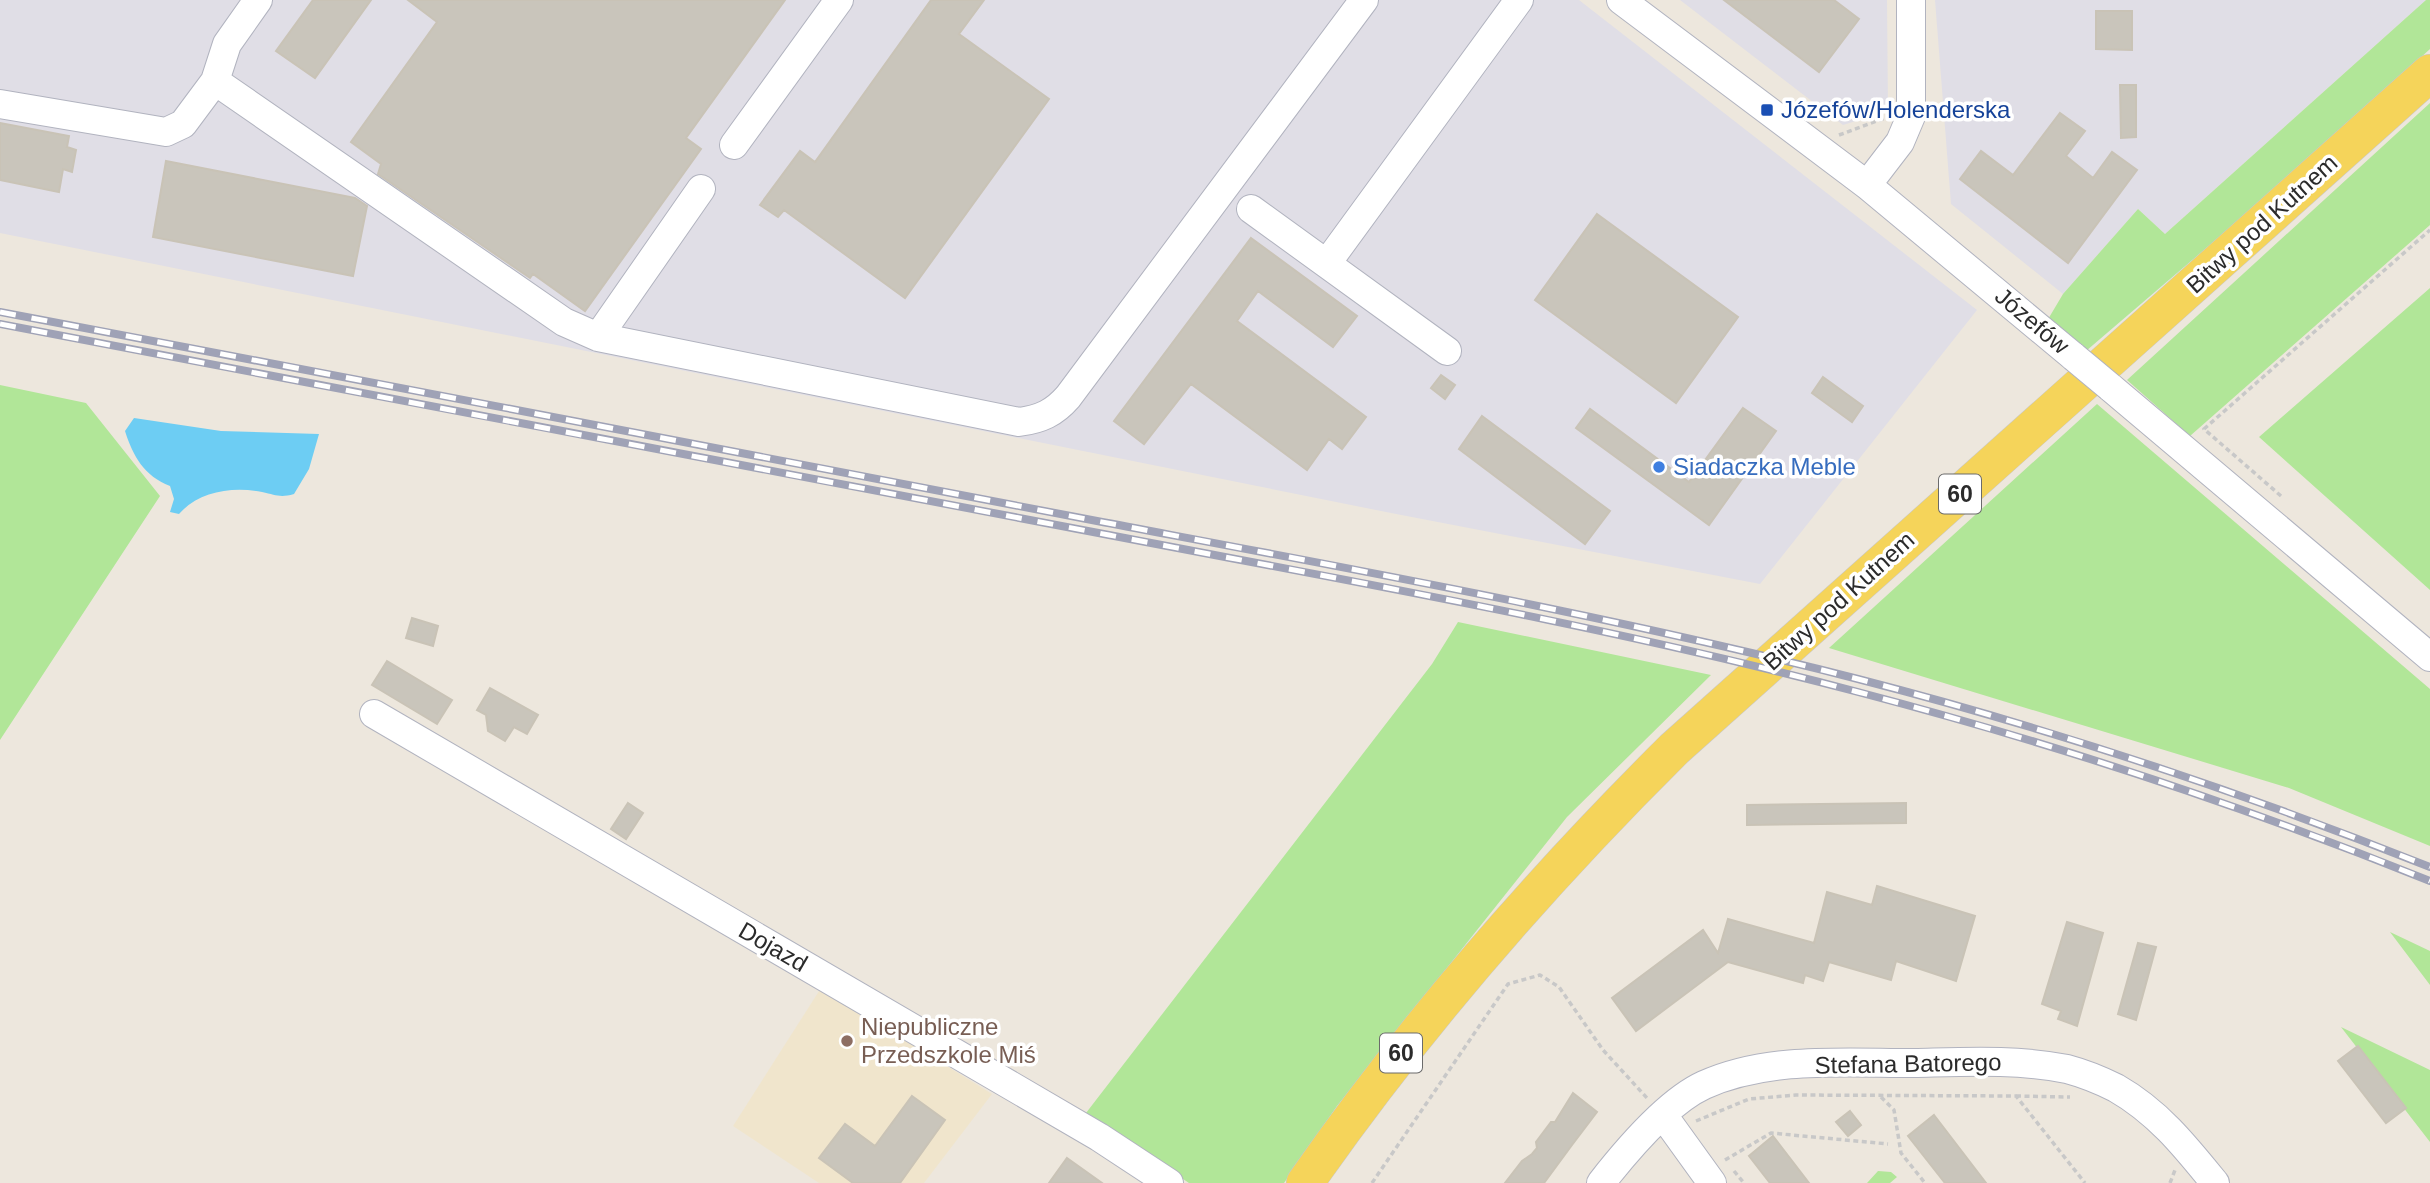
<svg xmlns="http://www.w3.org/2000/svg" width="2430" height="1183" viewBox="0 0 2430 1183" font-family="Helvetica,sans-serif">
  <rect width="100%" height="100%" fill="#ede7dd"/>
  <path fill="#e0dee6" d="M0,0H1579L1977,310L1760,584L1391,513L0,233Z
    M1680,0H1887L1888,111L1843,125Z
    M1935,0H2426L2165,234L2138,209L2063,294L1951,204Z"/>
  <path fill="#f0e5cc" d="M821,988L992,1094L924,1183H819L733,1126Z"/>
  <path fill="#b1e698" d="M2426,0H2430V49L2302,166L2086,351L2047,321L2063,294L2138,209L2165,234Z
    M2430,103V225L2190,436L2127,380Z
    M2430,288V590L2259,437Z
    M0,385L86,403L160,496L0,740Z
    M2097,404L2430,689V846L2289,788L1829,648Z
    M1458,622L1711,675L1567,817L1337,1106L1284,1183H1189L1086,1113L1432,664Z
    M2390,932L2430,951V985Z
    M2341,1027L2430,1070V1142Z
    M1878,1171L1891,1172L1897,1177L1890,1183H1867Z"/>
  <path fill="#6dcdf3" d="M134,418L221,431L319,434L309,469L294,494C280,498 276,495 262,492C233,486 199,491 179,514L170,512L174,499L170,486C144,476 133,456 125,431Z"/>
  <path fill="#c9c5bb" stroke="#c9c3b6" stroke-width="2" d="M313,0H371L315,78L276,51Z
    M408,0H785L686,138L701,149L585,311L533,274L530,278L378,174L381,164L351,142L437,22Z
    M931,0H984L959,34L1049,99L905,298L784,210L778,217L760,205L800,151L815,162Z
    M1724,0H1834L1859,19L1819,72Z
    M2096,11H2132V50L2096,49Z
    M2120,85H2136V137L2121,138Z
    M2060,113L2085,131L2066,156L2093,178L2112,152L2137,170L2068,263L1960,179L1981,151L2013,175Z
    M0,123L69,136L67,147L76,150L72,172L63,169L59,192L0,180Z
    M166,161L355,198L367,206L353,276L153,237Z
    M1597,214L1738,317L1676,403L1535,300Z
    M1251,238L1357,316L1333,347L1258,291L1237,321L1366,417L1342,449L1329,439L1307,470L1191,384L1144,444L1114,421Z
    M1441,375L1455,385L1445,399L1431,388Z
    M1823,377L1863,406L1852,422L1812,393Z
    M1743,408L1776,431L1709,525L1576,428L1590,409L1689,482Z
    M1482,416L1610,511L1585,544L1459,449Z
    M412,618L438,626L433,646L406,638Z
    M387,661L452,700L437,724L372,685Z
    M490,688L538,715L527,734L514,727L505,741L488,731L486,715L477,710Z
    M628,803L643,813L626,839L611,829Z
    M1906,803V823L1747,825V805Z
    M1877,886L1975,916L1956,981L1896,961L1891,980L1829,962L1823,981L1805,975L1803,983L1728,962L1636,1031L1612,998L1703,930L1718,953L1728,919L1814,943L1827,892L1872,905Z
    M2067,922L2103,933L2077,1026L2058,1019L2061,1011L2042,1004Z
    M2138,943L2156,947L2136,1020L2118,1014Z
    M2358,1046L2406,1108L2386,1123L2338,1061Z
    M1573,1093L1597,1112L1572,1145L1544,1183H1505L1522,1161L1532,1154L1537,1148L1536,1142L1551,1122H1555Z
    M912,1096L945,1120L900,1183H853L819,1158L845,1124L875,1146Z
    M1850,1111L1861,1125L1848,1136L1836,1122Z
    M1934,1115L1986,1183H1945L1908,1136Z
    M1773,1136L1809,1183H1770L1749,1156Z
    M1067,1158L1102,1183H1049Z"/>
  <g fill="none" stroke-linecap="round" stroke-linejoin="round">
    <defs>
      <path id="minor" d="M1621,0L1867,185L2074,357
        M215,81L227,44L258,0
        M0,104L166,132L183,124L215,81L564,322L598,337L1019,422C1041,419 1054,413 1068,397L1364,0
        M734,145L839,0
        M1867,185L1900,142L1911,116V0
        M1251,209L1447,351
        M1327,263L1519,0
        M598,337L701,189
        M2110,387L2430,657
        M374,714L1099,1137L1169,1183
        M1663,1115L1712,1183
        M1601,1183C1626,1151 1667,1102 1704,1085C1768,1056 1845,1063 1914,1063C1964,1062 2017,1059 2067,1069C2082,1073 2102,1081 2116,1088C2158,1112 2185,1146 2215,1183"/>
      <path id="major" d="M1305,1183C1414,1027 1539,883 1674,749L2430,73"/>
    </defs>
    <use href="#minor" stroke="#b1b3bf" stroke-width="30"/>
    <use href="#major" stroke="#c8c8c8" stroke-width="38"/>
    <path stroke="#c8c8c8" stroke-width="3.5" stroke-dasharray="5 3.5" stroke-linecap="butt" d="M1839,135L1885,118
      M2281,496L2204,429L2430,230
      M2016,1096L2070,1097
      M1881,1097L1894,1110L1901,1153L1925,1183
      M1696,1121L1749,1099L1796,1095L2016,1096L2085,1183
      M1725,1160L1771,1133L1888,1144
      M1734,1171L1744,1183
      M1372,1183L1508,984L1540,975L1559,987L1603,1050L1647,1098
      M2170,1183L2175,1170"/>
    <use href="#minor" stroke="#fff" stroke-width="28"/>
    <use href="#major" stroke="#f5d45a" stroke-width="37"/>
    <defs>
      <path id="rail" d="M0,312C366,381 731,451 1097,521C1352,569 1607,615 1858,679C2053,729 2244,793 2430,867
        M0,324C370,395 740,465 1109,535C1360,583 1612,627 1858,692C2053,743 2244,806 2430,881"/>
    </defs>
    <use href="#rail" stroke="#9fa2b6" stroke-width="8"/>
    <use href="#rail" stroke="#fff" stroke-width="5" stroke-dasharray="16" stroke-linecap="butt"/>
    <defs>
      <path id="minor-bridge" d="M2074,357L2110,387"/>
    </defs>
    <use href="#minor-bridge" stroke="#b1b3bf" stroke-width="30" stroke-linecap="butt"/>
    <use href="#minor-bridge" stroke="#fff" stroke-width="28"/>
  </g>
  <rect fill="#1a4fb4" stroke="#fff" stroke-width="2.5" x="1760" y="103" width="14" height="14" rx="3.5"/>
  <circle fill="#3f7fe0" stroke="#fff" stroke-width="2.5" cx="1659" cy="467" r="7"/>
  <circle fill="#8d6e63" stroke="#fff" stroke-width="2.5" cx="847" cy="1041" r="7"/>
  <g text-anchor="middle" stroke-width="7" stroke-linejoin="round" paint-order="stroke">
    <g fill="#fff" stroke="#6b6b6b" stroke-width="2">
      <rect x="1939" y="474.5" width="42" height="39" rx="5"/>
      <rect x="1380" y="1033.5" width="42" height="39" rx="5"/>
    </g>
    <g font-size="23" font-weight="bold" fill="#2b2b2b">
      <text x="1960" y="502">60</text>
      <text x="1401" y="1061">60</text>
    </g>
    <g font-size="24" fill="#164399" stroke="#fff" text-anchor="start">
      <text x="1781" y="118">Józefów/Holenderska</text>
    </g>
    <g font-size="24" fill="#2b2b2b" stroke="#fff">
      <text transform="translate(2262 224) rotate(-42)" y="8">Bitwy pod Kutnem</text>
      <text transform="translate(2032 321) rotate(40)" y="8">Józefów</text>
      <text transform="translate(1839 601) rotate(-42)" y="8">Bitwy pod Kutnem</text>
      <text transform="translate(773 947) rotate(30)" y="8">Dojazd</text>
      <text transform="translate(1908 1064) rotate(-1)" y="8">Stefana Batorego</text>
    </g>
    <g font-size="24" fill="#366cbe" stroke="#fff" text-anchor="start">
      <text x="1673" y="475">Siadaczka Meble</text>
    </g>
    <g font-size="24" fill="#785e54" stroke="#fff" text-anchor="start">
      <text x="861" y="1035">Niepubliczne<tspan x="861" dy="28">Przedszkole Miś</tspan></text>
    </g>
  </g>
</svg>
